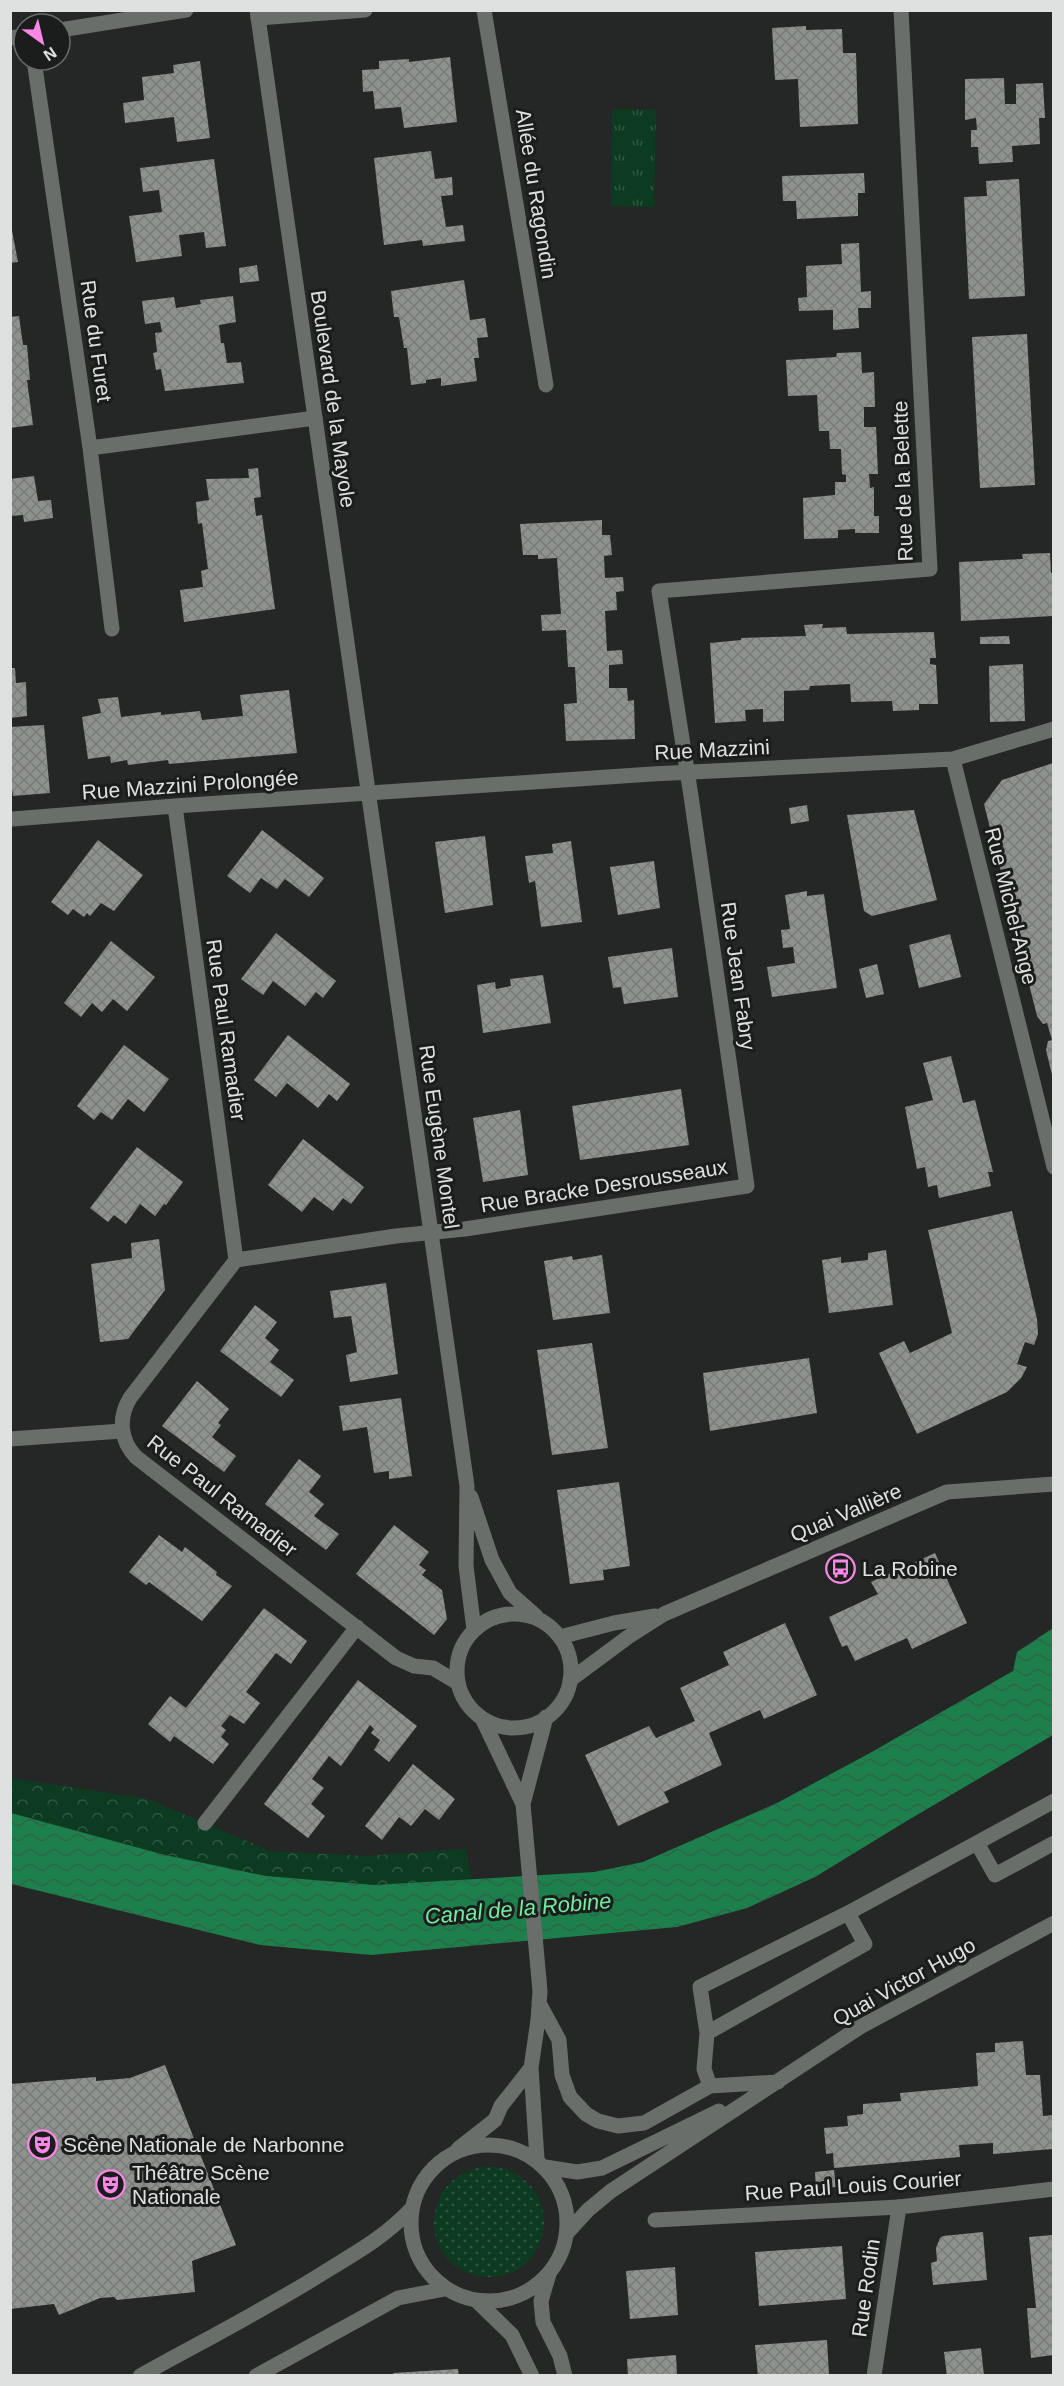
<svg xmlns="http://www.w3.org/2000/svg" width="1064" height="2386" viewBox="0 0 1064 2386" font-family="Arial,sans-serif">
  <defs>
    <pattern id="grass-dots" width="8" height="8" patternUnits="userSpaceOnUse" patternTransform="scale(1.5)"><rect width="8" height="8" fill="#0d3b21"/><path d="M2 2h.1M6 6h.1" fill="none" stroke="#305741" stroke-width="1.8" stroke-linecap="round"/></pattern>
    <pattern id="forest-crowns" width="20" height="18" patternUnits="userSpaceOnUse" patternTransform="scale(1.5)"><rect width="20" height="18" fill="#0d3b21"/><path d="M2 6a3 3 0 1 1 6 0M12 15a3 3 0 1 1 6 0" fill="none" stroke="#305741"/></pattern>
    <pattern id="park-tufts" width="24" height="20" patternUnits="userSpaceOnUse" patternTransform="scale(1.5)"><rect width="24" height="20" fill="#0d3b21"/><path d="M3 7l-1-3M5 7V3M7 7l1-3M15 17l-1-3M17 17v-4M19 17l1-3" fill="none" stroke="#305741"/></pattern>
    <pattern id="water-waves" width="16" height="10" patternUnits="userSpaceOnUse" patternTransform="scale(1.5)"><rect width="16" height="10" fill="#1d7f4b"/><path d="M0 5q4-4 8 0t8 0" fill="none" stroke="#2e6447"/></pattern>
    <pattern id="building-cross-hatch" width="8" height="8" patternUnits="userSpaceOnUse" patternTransform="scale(1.5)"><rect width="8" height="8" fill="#8e928f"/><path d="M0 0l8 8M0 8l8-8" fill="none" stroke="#787b78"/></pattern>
  </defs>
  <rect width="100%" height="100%" fill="#242725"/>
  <path fill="url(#grass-dots)" d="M434 2222a55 55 0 1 1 110 0a55 55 0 1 1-110 0Z"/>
  <path fill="url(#forest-crowns)" d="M10,1778L148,1799L270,1851L365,1856L466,1849L471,1880L374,1885L266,1876L165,1855L11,1813Z"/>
  <path fill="url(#park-tufts)" d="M612,109L656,110L654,207L611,206Z"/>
  <path fill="url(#water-waves)" d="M1053,1628V1735L905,1822L815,1877L747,1908L677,1927L371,1955L260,1945L11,1884V1813L165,1855L266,1876L374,1885L594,1872L643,1862L777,1803L870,1753L1013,1671L1017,1652Z"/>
  <path fill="url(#building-cross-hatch)" d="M806,26V30L842,29L843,53H856L858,124L800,127L798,79L775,80L772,28Z
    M450,57L457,122L404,128L401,107L375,109L373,91L363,92L362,70L379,69V61L409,59V62Z
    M200,61L210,138L177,142L174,117L125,123L123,103L144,100L142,77L174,73L173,65Z
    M1004,78L1005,104H1016V84L1043,83L1045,118H1039L1040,144L1012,146L1013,162L979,164L978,147H971V130H977L976,118L965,120V79Z
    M431,151L435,179L452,177L453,195L441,196L446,227L463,225L465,241L423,246L422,240L384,245L374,158Z
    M214,159L226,246L206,248L204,232L179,235L182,256L136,262L129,216L162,212L159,190L143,192L140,168Z
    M864,173L865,193H858V216L797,219L796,201H783L782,176Z
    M1019,179L1025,296L969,299L964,197L987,196L986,181Z
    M10,220L18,262L10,263Z
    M859,243L861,292L871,291V308H858L859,328L833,330V310L799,311L798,298L807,297L806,266L842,264L841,244Z
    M257,265L259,281L240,283L239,268Z
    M464,280L470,320L485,318L488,337L477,338L479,358H474L477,381L441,386V378L426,380V383L411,385L407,348H404L399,317H394L391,291Z
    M233,296L236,322L219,325L221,343H224L227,363L241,362L244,383L165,391L161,369L156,370L153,353L157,352L155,333L162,332L160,322L145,324L142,301L174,297L176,308L201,304L200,300Z
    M19,316L23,345H27L30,380H27L33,425L10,428V317Z
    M1027,334L1035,485L980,488L972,337Z
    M861,352L862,373L874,372L875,407H864V427H876L878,474H869L870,488L874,487V516H879V533H855V529L838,530V538L804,539L803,498L835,495V482H846V475L842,474L841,449H830L829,431H819L817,395L788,396L786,360L836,357L837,353Z
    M258,468L261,497L254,498L256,516L262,515L275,609L184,622L180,590L203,587L201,571L208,569L202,523L198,524L196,502L209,500L206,479L249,478L248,469Z
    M34,476L38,501L51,500L53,518L24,522L23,515L10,516V479Z
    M602,520V535H610L612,555L604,556L605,578L623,577L624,591L616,592L617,610L605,611L607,651L622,650L623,664L609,665V688H627L628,701L634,700L635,739L566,741L564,704L577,703L575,667H568L566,630L542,631L541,615L561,614L557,558L538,559V555H523L520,524Z
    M1050,553L1051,573H1053V616L961,621L959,562L1023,559L1022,554Z
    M823,624L822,628L846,627L847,634L934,632L936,658H930V664L936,665L938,704H919V710L893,711L892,701L851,702L850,684L810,686L809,690L784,691V721L763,722V709L745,710L746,721L715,723L710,643L741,640V638L806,636L804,625Z
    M1009,636L1010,644H980V637Z
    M1023,664L1025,721L990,722L989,666Z
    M10,668H15L16,683L26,682L27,716L10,718Z
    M289,690L297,753L169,764L168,760L128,765L127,760L111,763L110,756L88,759L82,717L101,713L98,699L118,697L121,717L161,712V715L200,711L202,720L243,716L240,695Z
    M44,725L50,793L13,796L10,777V727Z
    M1053,763V1079L1046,1050L1048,1041L1052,1040L1047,1023L1043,1024L1037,1016L984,804L1002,780Z
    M807,805L809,821L791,824L789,808Z
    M914,810L937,900L872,916L864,911L847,815Z
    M262,830L324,878L309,897L285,879L277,889L261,878L250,893L227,876Z
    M485,836L493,905L445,913L435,842Z
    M98,840L143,875L114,911L101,903L90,916L87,913L84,917L73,909L68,915L51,902Z
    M571,841L582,922L541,927L535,881L529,883L525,856L553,853L552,844Z
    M654,861L660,908L618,915L610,867Z
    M807,891V896L824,894L837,988L772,997L767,967L795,963L793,947L783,948L781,930L790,929L785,895Z
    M276,933L336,981L323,998L316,992L305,1006L273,981L263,995L241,979Z
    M950,934L961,977L919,988L909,945Z
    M111,941L155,977L127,1011L113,999L102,1012L92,1003L81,1017L64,1003Z
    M672,948L678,997L624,1004L621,987L613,988L608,957Z
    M877,964L884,994L866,998L859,969Z
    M543,975L551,1023L483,1033L477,985L495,982L496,989L511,986L510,979Z
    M288,1035L350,1084L337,1101L329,1094L318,1108L287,1083L276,1097L254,1080Z
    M124,1045L169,1079L144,1112L128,1099L112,1120L101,1112L94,1120L77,1106Z
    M951,1056L963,1103L975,1100L993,1172H988L991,1186L939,1198L937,1185L928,1187L925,1167L917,1169L905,1107L933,1100L923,1063Z
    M681,1089L689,1145L580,1160L572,1106Z
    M520,1110L528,1175L483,1182L473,1118Z
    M303,1139L364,1187L351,1204L343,1198L333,1211L314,1197L302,1212L268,1185Z
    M137,1147L183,1182L166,1205L164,1204L155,1216L140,1204L126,1224L114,1215L108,1222L90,1208Z
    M1012,1211L1037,1319L1038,1334L1034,1345L1025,1342L1017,1364L1027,1367L1021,1378L1007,1392L917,1434L879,1353L904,1341L910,1353L952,1333L928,1230Z
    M159,1239L165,1290L128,1339L100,1342L91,1264L132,1258L131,1243Z
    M886,1250L893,1305L829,1313L822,1260L841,1257V1263L868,1260V1253Z
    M602,1255L610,1313L553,1320L544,1261L572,1256L573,1260Z
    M386,1283L398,1374L350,1382L346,1355L357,1352L351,1316L334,1318L330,1291Z
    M255,1305L277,1322L265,1338L279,1350L270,1362L294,1380L281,1397L220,1351Z
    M592,1343L608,1448L552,1455L537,1350Z
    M809,1358L817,1413L710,1431L703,1373Z
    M197,1381L229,1409L218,1423L221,1425L212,1437L236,1456L224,1472L162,1426Z
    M401,1398L412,1476L389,1479V1471L374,1473L367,1427L343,1431L339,1406Z
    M299,1459L321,1476L309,1492L324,1504L314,1516L339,1534L326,1550L265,1504Z
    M619,1482L630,1566L603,1570L604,1580L570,1584L557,1490Z
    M394,1525L429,1552L419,1565L426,1570L422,1575L442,1590L447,1619L434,1635L356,1574Z
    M159,1535L182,1552L185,1547L217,1572L216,1575L232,1586L202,1621L149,1582L146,1585L129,1572Z
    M935,1553L967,1623L912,1649L907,1638L855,1661L847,1645L842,1647L829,1617L878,1594L871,1582Z
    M264,1608L307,1641L291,1664L276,1653L246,1692L260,1703L244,1724L230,1715L221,1726L226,1730L221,1737L229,1744L213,1764L174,1736L170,1742L148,1724L170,1696L186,1708Z
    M785,1623L817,1695L764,1719L760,1710L709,1733L722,1765L664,1792L669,1802L618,1826L585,1755L649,1726L656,1738L695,1721L680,1688L729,1665L723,1652Z
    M358,1680L417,1726L389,1762L374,1750L380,1740L371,1733L374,1729L370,1725L341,1766L329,1756L312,1779L324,1788L311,1804L325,1816L308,1838L264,1804Z
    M413,1764L455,1799L439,1820L425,1809L411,1826L399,1817L382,1840L365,1826Z
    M1023,2041L1026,2075H1040L1043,2116L1053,2115V2149L993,2154V2143L959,2145L960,2157L834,2168L833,2153L826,2154L824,2128L848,2126L847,2116L863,2114V2104L901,2101L900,2093L978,2086L976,2053L995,2052V2043Z
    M165,2065L236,2245L192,2261L195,2292L117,2300L114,2297L100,2298L59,2315L54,2304L10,2309V2084L96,2077V2081L130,2078Z
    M834,2170L836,2187L816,2189L815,2172Z
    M983,2232L987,2280L933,2285L931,2263L937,2261L936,2248L940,2238L943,2236Z
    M1052,2235L1053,2355L1031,2358L1027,2308H1036L1029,2237Z
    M842,2246L846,2299L759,2306L755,2252Z
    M675,2267L678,2315L630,2319L626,2271Z
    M827,2340L829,2376H758L755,2345Z
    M981,2348L984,2376H947L944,2352Z
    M676,2355L677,2376H628L627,2359Z
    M458,2369L459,2376H393V2373Z"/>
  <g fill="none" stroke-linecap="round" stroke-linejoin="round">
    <path stroke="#6a6e6b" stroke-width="15" d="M10,1439L122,1431
      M977,1843L995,1875L1054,1843
      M707,2033L865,1944L848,1913
      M710,2086L704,2069L707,2033L700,1987L848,1913L1054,1801
      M655,2220L899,2207"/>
    <path stroke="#6a6e6b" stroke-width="15" d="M484,10L546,385
      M258,18L365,10
      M60,30L186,10
      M10,38L24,36
      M34,60L90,448L112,629
      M90,448L315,418
      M953,759L1054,1167
      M175,806L236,1260L130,1398C118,1418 120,1440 136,1457L396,1658L414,1666L433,1668L458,1683
      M13,819L175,806L652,774L953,759L1054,729
      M236,1260L396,1236L465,1229L747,1186L691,796L659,591L930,569L901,10
      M205,1823L357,1627
      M874,2376L899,2207L1054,2189"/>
    <path stroke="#6a6e6b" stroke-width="15" d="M560,1637L614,1623L655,1616
      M570,1680L628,1637L664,1614L947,1492L1054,1484
      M549,2274L541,2301L543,2322L560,2356L565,2376
      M477,2301L512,2335L532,2376"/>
    <path stroke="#6a6e6b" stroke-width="15" d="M257,10L467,1486L466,1566L474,1630
      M471,1497L492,1560L510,1593L536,1616
      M457 1671a57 57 0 1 1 114 0a57 57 0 1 1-114 0Z
      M482,1718L523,1804
      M539,2003L559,2040L562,2075L570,2097L586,2114L598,2121L618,2126L644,2123L710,2086L778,2082
      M411 2223a78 78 0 1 1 156 0a78 78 0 1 1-156 0Z
      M458,2149L495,2120L501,2106L531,2068
      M537,2159L531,2068L538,2020L540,1991L523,1804L546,1717
      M545,2167L577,2172L602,2168L719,2111
      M567,2233L588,2210L611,2191L860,2027L1054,1923
      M140,2376C201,2342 264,2310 323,2273C355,2253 385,2237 411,2209
      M256,2376L398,2298L445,2289"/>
  </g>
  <defs>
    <symbol id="bus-ring" viewBox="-11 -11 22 22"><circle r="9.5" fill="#1a1d1b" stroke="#fb87e5" stroke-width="1.5"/><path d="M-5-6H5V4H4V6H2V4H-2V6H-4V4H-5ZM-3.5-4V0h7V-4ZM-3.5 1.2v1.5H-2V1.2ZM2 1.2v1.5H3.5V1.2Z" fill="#fb87e5"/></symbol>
    <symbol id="theatre-ring" viewBox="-11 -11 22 22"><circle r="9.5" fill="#1a1d1b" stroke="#fb87e5" stroke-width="1.5"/><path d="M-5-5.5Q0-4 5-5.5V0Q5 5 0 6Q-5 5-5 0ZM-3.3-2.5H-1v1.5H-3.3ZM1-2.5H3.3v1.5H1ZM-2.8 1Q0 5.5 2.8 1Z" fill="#fb87e5"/></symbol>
  </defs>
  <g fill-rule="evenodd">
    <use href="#bus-ring" x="824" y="1552" width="33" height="33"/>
    <use href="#theatre-ring" x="26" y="2128" width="33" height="33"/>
    <use href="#theatre-ring" x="94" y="2168" width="33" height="33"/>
  </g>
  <g text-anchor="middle" stroke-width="6" stroke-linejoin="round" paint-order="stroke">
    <g font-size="21" fill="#dfe1e0" stroke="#1a1d1b">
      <text transform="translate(536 194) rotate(81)" y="7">Allée du Ragondin</text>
      <text transform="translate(96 341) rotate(82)" y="7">Rue du Furet</text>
      <text transform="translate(333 399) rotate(82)" y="7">Boulevard de la Mayole</text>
      <text transform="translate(903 481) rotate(-92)" y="7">Rue de la Belette</text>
      <text transform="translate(712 750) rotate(-3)" y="7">Rue Mazzini</text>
      <text transform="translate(190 785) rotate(-4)" y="7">Rue Mazzini Prolongée</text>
      <text transform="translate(1011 906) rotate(76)" y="7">Rue Michel-Ange</text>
      <text transform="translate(738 976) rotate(82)" y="7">Rue Jean Fabry</text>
      <text transform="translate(226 1030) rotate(82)" y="7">Rue Paul Ramadier</text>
      <text transform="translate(439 1137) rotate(82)" y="7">Rue Eugène Montel</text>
      <text transform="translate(604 1186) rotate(-9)" y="7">Rue Bracke Desrousseaux</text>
      <text transform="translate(222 1496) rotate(38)" y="7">Rue Paul Ramadier</text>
      <text transform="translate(846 1513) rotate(-23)" y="7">Quai Vallière</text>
      <text transform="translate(904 1982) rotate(-29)" y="7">Quai Victor Hugo</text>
      <text transform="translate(853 2186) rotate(-4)" y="7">Rue Paul Louis Courier</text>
      <text transform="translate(866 2288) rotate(-82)" y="7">Rue Rodin</text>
    </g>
    <g font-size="21" fill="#dfe1e0" stroke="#1a1d1b" text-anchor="start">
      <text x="862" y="1576">La Robine</text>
      <text x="63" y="2152">Scène Nationale de Narbonne</text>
      <text x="132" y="2180">Théâtre Scène<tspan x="132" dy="24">Nationale</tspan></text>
    </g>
    <g font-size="22" font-style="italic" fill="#74eba2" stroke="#1a1d1b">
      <text transform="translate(518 1908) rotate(-5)" y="8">Canal de la Robine</text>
    </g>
  </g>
  <rect width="1064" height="2386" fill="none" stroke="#dfe1e0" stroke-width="24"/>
  <g transform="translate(42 42) rotate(146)"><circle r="28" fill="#1a1d1b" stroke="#696b6a" stroke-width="1.5"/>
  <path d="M0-4.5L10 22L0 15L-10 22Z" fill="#fb87e5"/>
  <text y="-9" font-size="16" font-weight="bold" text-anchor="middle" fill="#dfe1e0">N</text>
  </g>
</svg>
